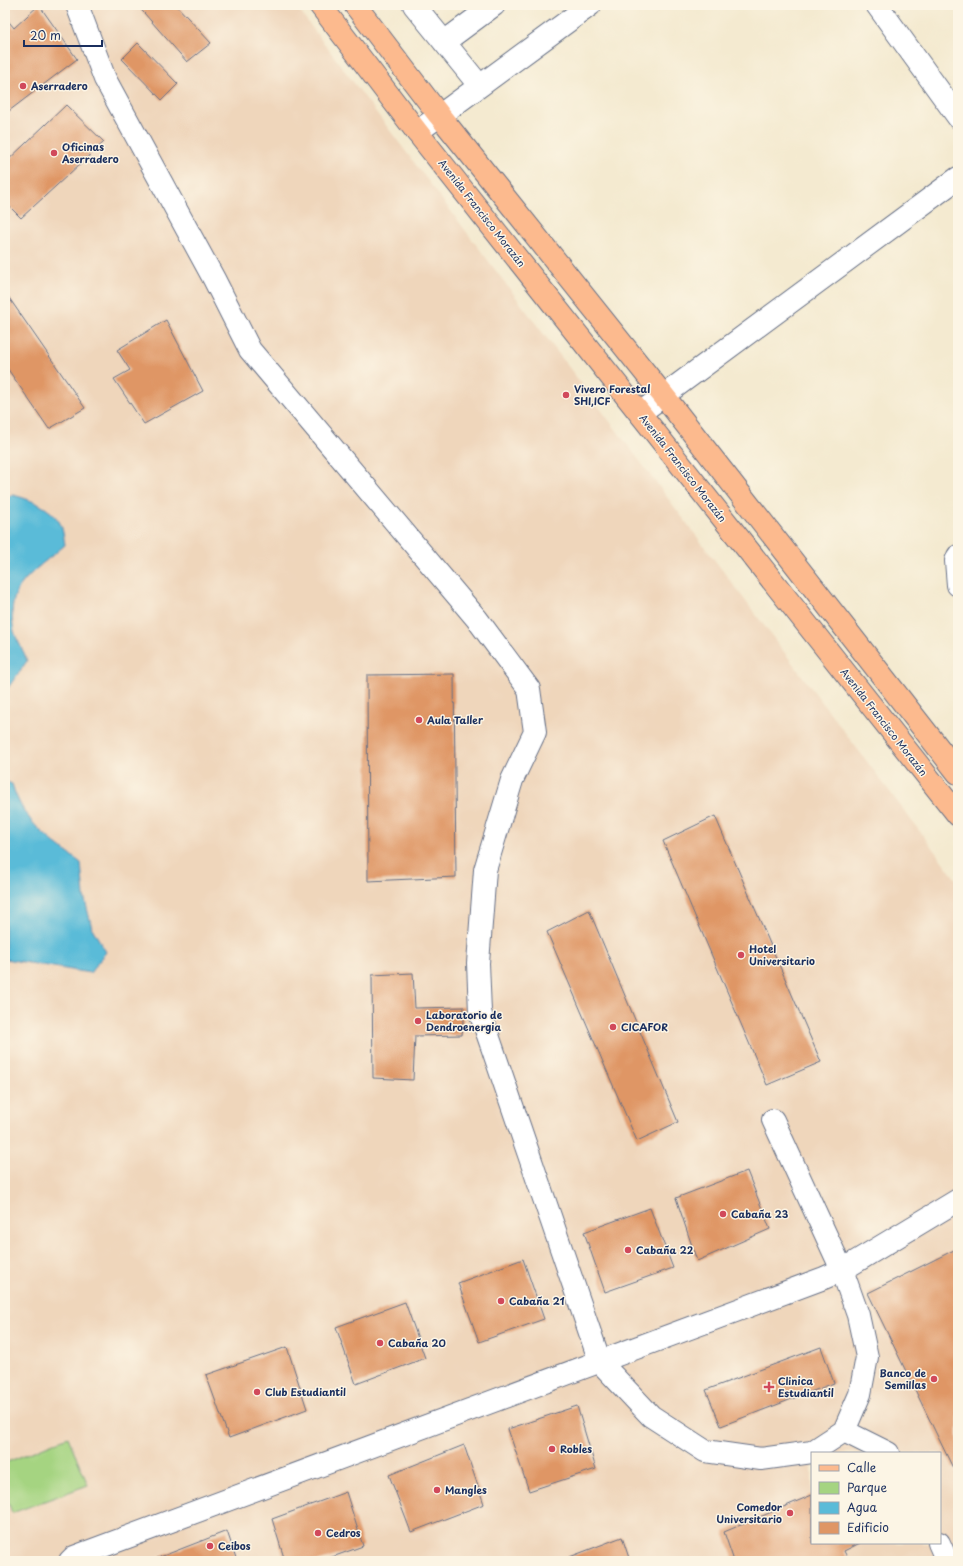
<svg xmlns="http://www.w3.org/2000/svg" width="963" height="1566" viewBox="0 0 963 1566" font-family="'Playpen Sans',sans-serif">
  <rect width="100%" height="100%" fill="#fcf5e5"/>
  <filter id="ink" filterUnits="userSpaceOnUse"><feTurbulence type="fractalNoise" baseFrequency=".025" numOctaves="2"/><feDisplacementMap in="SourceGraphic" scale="8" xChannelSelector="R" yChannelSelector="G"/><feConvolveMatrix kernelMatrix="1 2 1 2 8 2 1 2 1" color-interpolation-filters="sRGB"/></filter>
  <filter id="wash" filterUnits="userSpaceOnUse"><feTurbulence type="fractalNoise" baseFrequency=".012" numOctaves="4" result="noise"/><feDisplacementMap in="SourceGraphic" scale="16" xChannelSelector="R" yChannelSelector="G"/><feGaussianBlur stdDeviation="0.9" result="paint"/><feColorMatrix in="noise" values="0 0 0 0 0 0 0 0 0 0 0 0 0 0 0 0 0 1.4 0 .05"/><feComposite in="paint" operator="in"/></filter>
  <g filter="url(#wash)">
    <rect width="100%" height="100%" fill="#f4ead0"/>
    <path fill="#efd6bb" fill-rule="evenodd" d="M5,5H295L958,882V1561H5ZM812,1453H940V1543H812Z"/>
    <path fill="#a5d481" stroke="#608270" d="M68,1437L88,1485L12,1513L5,1492V1463Z"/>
    <path fill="#5abbd8" stroke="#3a759b" d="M13,495C29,499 51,507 60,523C63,529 64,538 65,545C50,558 32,570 20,586C11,598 11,617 14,631C17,642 24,650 27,661L5,692V497Z
      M5,781L12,784C24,824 50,839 81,863L84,896L92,928L106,952L90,973L5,959Z"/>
    <g id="blocks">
      <path fill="#df9665" d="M39,5L77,59L5,114V17L14,28Z
        M137,5H176L211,43L187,62Z
        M138,43L178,84L162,100L122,59Z
        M66,105L104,142L21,218L5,202V163Z
        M5,292L85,408L49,429L5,365Z
        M166,320L203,391L144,424L114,379L130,370L117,350Z
        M454,674L456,877L368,881L367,675Z
        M715,816L821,1062L767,1085L663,841Z
        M589,910L678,1122L637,1141L547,932Z
        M413,973L415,1008L464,1007L462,1035L415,1036L413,1080L373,1078L372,975Z
        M747,1171L770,1229L697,1261L676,1198Z
        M650,1208L673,1268L605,1292L584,1232Z
        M958,1248V1466L953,1468L868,1293Z
        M523,1259L544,1319L479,1342L458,1283Z
        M405,1302L425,1358L356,1384L336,1327Z
        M287,1347L307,1409L229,1438L206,1375Z
        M821,1347L834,1383L721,1426L706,1390Z
        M577,1406L596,1469L529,1491L508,1429Z
        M464,1445L484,1504L411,1532L389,1475Z
        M346,1492L363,1546L321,1561H285L272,1519Z
        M812,1495V1543H860L844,1551L849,1561H734L724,1532Z
        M227,1531L237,1561H150Z
        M622,1537L630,1561H559Z"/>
    </g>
  </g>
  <g filter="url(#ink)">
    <use href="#blocks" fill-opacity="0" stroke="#677086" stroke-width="1"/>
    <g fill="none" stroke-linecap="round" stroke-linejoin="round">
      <defs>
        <path id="minor" d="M77,5L105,79L214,279L250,350L477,619L529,689L535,732L512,780L485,870L478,963L480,1012L600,1362L651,1416L705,1451L761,1459L812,1452L844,1431L860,1394L867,1357L858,1315L842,1270L773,1120
          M414,5L479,85
          M877,5L958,117
          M444,42L494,5
          M417,132L590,5
          M640,413L958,178
          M958,556L956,561L958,585
          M844,1431L888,1453
          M939,1543L947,1561
          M70,1561L74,1557L824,1278L842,1270L958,1200"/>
        <path id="major" d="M320,5L417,132L958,815
          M355,5L439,115L663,395L958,773"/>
      </defs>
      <use href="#minor" stroke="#677086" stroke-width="24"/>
      <use href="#major" stroke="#677086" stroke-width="24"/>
      <use href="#minor" stroke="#fff" stroke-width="22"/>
      <use href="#major" stroke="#fcba8e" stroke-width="22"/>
    </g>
  </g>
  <g fill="#d1495b" stroke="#fcf5e5" stroke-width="1.5">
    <circle cx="23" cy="86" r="4"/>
    <circle cx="54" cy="153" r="4"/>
    <circle cx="566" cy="395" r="4"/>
    <circle cx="419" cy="720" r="4"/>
    <circle cx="741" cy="955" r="4"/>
    <circle cx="418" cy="1021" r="4"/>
    <circle cx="613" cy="1027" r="4"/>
    <circle cx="723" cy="1214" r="4"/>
    <circle cx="628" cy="1250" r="4"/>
    <circle cx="501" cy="1301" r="4"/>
    <circle cx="380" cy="1343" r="4"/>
    <circle cx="934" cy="1379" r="4"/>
    <path d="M767 1381h4v4h4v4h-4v4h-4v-4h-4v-4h4z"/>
    <circle cx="257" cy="1392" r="4"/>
    <circle cx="552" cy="1449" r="4"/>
    <circle cx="437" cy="1490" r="4"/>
    <circle cx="790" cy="1513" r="4"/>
    <circle cx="318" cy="1533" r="4"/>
    <circle cx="210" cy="1546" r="4"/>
  </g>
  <g text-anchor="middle" stroke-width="3" stroke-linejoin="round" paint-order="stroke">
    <g font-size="10" font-weight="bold" fill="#1b2f5e" stroke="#fcf5e5" text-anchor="start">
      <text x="31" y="90">Aserradero</text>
      <text x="62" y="151">Oficinas<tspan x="62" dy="12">Aserradero</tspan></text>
      <text x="574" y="393">Vivero Forestal<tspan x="574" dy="12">SHI,ICF</tspan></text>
      <text x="427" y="724">Aula Taller</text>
      <text x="749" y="953">Hotel<tspan x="749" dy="12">Universitario</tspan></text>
      <text x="426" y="1019">Laboratorio de<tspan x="426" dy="12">Dendroenergia</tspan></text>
      <text x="621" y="1031">CICAFOR</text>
      <text x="731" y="1218">Cabaña 23</text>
      <text x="636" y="1254">Cabaña 22</text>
      <text x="509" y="1305">Cabaña 21</text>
      <text x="388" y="1347">Cabaña 20</text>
      <text x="926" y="1377" text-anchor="end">Banco de<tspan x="926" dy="12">Semillas</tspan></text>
      <text x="778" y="1385">Clinica<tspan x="778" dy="12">Estudiantil</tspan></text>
      <text x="265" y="1396">Club Estudiantil</text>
      <text x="560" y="1453">Robles</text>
      <text x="445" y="1494">Mangles</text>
      <text x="782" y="1511" text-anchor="end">Comedor<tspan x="782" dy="12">Universitario</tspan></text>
      <text x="326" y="1537">Cedros</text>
      <text x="218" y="1550">Ceibos</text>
    </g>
    <g font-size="10" fill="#1b2f5e" stroke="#fcf5e5">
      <text transform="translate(482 213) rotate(52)" y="4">Avenida Francisco Morazán</text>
      <text transform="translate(683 468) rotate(52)" y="4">Avenida Francisco Morazán</text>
      <text transform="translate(884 722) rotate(52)" y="4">Avenida Francisco Morazán</text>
    </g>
  </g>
  <rect width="963" height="1566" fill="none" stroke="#fcf5e5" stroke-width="20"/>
  <rect x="811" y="1452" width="130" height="92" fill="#fcf5e5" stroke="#a2a6af"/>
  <rect x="819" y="1465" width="20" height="6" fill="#fcba8e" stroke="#a2a6af"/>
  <text x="847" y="1472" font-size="12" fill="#1b2f5e">Calle</text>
  <rect x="819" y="1482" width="20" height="12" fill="#a5d481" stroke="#a2a6af"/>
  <text x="847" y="1492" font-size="12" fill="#1b2f5e">Parque</text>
  <rect x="819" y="1502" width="20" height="12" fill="#5abbd8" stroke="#a2a6af"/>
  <text x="847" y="1512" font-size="12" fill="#1b2f5e">Agua</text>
  <rect x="819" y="1522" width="20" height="12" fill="#df9665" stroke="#a2a6af"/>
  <text x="847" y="1532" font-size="12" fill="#1b2f5e">Edificio</text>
  <path d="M24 40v6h78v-6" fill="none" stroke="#1b2f5e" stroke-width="2"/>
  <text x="30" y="40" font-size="12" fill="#1b2f5e" stroke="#fcf5e5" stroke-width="3" paint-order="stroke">20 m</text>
</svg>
